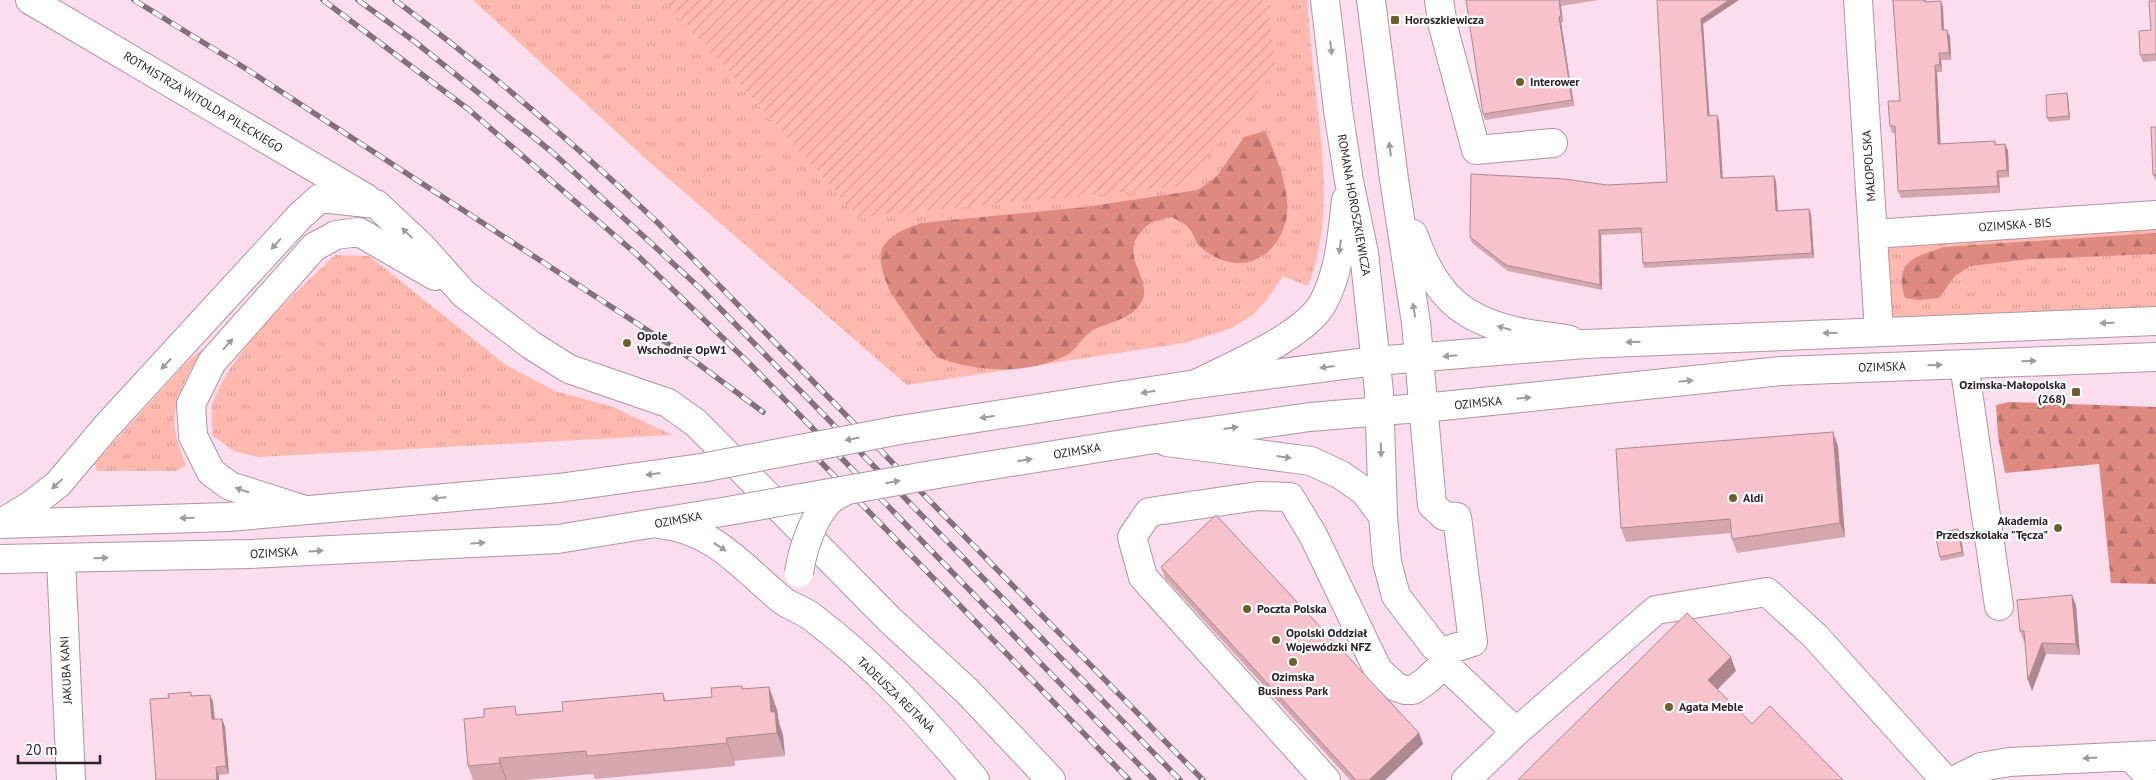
<svg xmlns="http://www.w3.org/2000/svg" width="2156" height="780" viewBox="0 0 2156 780" font-family="'PT Sans',sans-serif">
  <defs>
    <pattern id="grass-tufts" width="24" height="20" patternUnits="userSpaceOnUse" patternTransform="scale(1.25)"><rect width="24" height="20" fill="#ffb9af"/><path d="M3 7l-1-3M5 7V3M7 7l1-3M15 17l-1-3M17 17v-4M19 17l1-3" fill="none" stroke="#db9f97"/></pattern>
    <pattern id="forest-firs" width="22" height="20" patternUnits="userSpaceOnUse" patternTransform="scale(1.25)"><rect width="22" height="20" fill="#de8a80"/><path d="M5 1l3.5 6h-7zM16 11l3.5 6h-7z" fill="#b47069"/></pattern>
    <pattern id="garden-furrows" width="10" height="10" patternUnits="userSpaceOnUse" patternTransform="scale(1.25)"><rect width="10" height="10" fill="#ffb9af"/><path d="M-1 1l2-2M0 10L10 0M9 11l2-2" fill="none" stroke="#db9f97"/></pattern>
  </defs>
  <rect width="100%" height="100%" fill="#fbdded"/>
  <path fill="url(#grass-tufts)" d="M473,0H665L858,217L1276,70L1268,0H1307C1310,34 1313,68 1317,102C1324,165 1331,226 1308,286L1283,276L1269,297L1254,314L1230,329L1184,343L907,385L646,159Z
    M2156,215V321L1879,331L1873,234Z
    M335,255L369,256L506,365L555,391L613,407L672,435L258,457L234,451L213,436C213,427 210,411 213,402C233,348 294,295 335,255Z
    M204,348C192,367 178,390 175,412C172,429 180,450 186,465L176,471H97L95,463L188,361Z"/>
  <path fill="url(#forest-firs)" d="M1265,131C1275,152 1285,177 1287,200C1291,237 1261,274 1222,260C1214,257 1203,251 1197,243C1194,238 1193,231 1188,227C1184,223 1177,220 1172,217C1154,221 1149,221 1138,236C1122,257 1152,280 1142,301C1132,321 1108,321 1091,331C1083,337 1078,347 1070,353C1050,366 1016,371 993,369C976,368 952,364 938,357C931,353 897,302 891,293C886,283 877,260 882,249C890,233 906,229 921,223L1085,207L1198,190L1217,176L1244,137Z
    M2156,233V254L2031,259L1970,266L1955,276L1939,298L1919,300L1905,298C1893,262 1914,257 1944,247Z
    M2009,402L2156,407V584L2111,583L2099,464L2005,473L1998,436L1996,405Z"/>
  <path fill="url(#garden-furrows)" d="M665,0H1268L1276,69L1184,186L858,217Z"/>
  <g fill="none" stroke-linecap="round" stroke-linejoin="round">
    <defs>
      <path id="minor" d="M30,0L366,198
        M1325,0L1338,110L1349,181L1364,253L1379,392L1383,516L1387,562L1396,596L1435,647L1445,651L1473,642L1457,517L1444,516L1432,505L1416,323L1394,179L1371,0
        M1439,0L1443,26L1476,150L1553,143
        M1858,0L1879,331
        M1413,234C1434,293 1460,321 1524,333C1539,336 1554,336 1570,340
        M1873,234L2156,215
        M1964,364L1999,606
        M1200,382C1234,365 1307,335 1324,301C1340,270 1342,234 1346,200
        M1167,442L1311,461L1341,475L1364,491L1383,516
        M305,510L230,486L211,472L193,436L191,404L212,362L314,247L336,235L359,232L435,276
        M0,524L31,505L58,484L107,426L300,216L320,198L376,204L421,246L464,294L531,345L569,369L668,403L696,423L890,620L967,691L1051,780
        M659,524C714,529 742,567 782,600C791,607 803,610 812,617C873,663 926,721 975,780
        M61,559L71,780
        M1445,651L1444,664L1516,732L1656,610L1767,592L1815,636L1945,780
        M2130,756L2153,780
        M1326,780L1143,577L1132,537L1149,512L1258,496L1290,497L1313,535L1378,670L1396,687L1405,690H1413L1426,681L1444,664
        M1466,780L1516,732
        M1955,780L1981,767L2009,762L2156,755"/>
      <path id="major" d="M900,430L1196,384L1375,361L1585,344L2156,321
        M943,473L1148,440L1310,417L1443,406L1781,371L2156,357
        M0,524L229,517L559,488L701,468
        M0,559L251,554L558,539L734,510"/>
    </defs>
    <use href="#minor" stroke="#b094a4" stroke-width="30"/>
    <use href="#major" stroke="#b094a4" stroke-width="30"/>
    <use href="#minor" stroke="#fff" stroke-width="28"/>
    <use href="#major" stroke="#fff" stroke-width="28"/>
    <defs>
      <path id="rail" d="M134,0L248,70L693,360L763,412
        M323,0L468,109L635,253L752,366L1154,780
        M358,0L414,41L552,152L703,291L1180,780
        M395,0C487,69 575,144 658,223L1203,780
        M813,454L1129,780"/>
    </defs>
    <use href="#rail" stroke="#83707b" stroke-width="5.5"/>
    <use href="#rail" stroke="#fff" stroke-width="4" stroke-dasharray="11" stroke-linecap="butt"/>
    <defs>
      <path id="minor-bridge" d="M799,573C802,552 811,524 824,507C829,499 837,495 845,491"/>
      <path id="major-bridge" d="M701,468L900,430
        M734,510L943,473"/>
    </defs>
    <use href="#minor-bridge" stroke="#b094a4" stroke-width="30" stroke-linecap="butt"/>
    <use href="#major-bridge" stroke="#b094a4" stroke-width="30" stroke-linecap="butt"/>
    <use href="#minor-bridge" stroke="#fff" stroke-width="28"/>
    <use href="#major-bridge" stroke="#fff" stroke-width="28"/>
  </g>
  <path fill="#d4a7af" d="M1466,0H1599L1561,6L1563,22H1561L1574,106L1485,120L1483,114Z
    M1893,0H1926L1927,2L1941,1L1943,8L1944,30H1947L1950,37L1951,60H1941L1942,72H1937L1940,144L1995,141L1997,145L2005,144L2008,151L2009,177L1999,178L2000,193L1901,198L1898,191L1895,133H1892L1890,126L1900,101Z
    M2156,1V61L2143,62L2140,55L2151,30Z
    M1703,24L1709,116L1717,115L1719,121L1723,178L1774,176L1776,181L1778,211L1809,209L1811,214L1814,258L1644,268L1643,263L1641,233L1601,235L1602,290L1508,271L1472,243L1470,237L1607,185L1667,182Z
    M2067,93L2068,97L2070,120L2049,122L2047,118Z
    M2156,127V182L2153,175Z
    M1838,446L1845,537L1737,553L1732,539L1731,533L1626,542L1621,528Z
    M1958,529L1960,533L1964,556L1941,561L1940,557Z
    M1161,567L1419,733L1423,744L1385,780H1350L1165,578Z
    M2072,595L2076,606L2080,655L2046,654L2032,691L2025,642H2024L2020,631Z
    M742,686L743,689L769,687L777,710L779,723L783,735L785,756L734,761L735,766L595,779L593,774L524,780H473L468,766L518,715L563,711L663,693L666,701L712,697Z
    M191,692L192,696L210,695L213,702L215,719H222L225,727L229,774L219,775L169,698Z"/>
  <path fill="#ad888f" d="M1559,0L1561,6L1563,22L1561,16Z
    M1729,0H1739L1703,24L1710,122L1708,116L1701,19Z
    M1941,1L1943,8L1944,37L1942,30Z
    M1559,17L1561,22L1574,106L1572,100Z
    M1947,30L1950,37L1951,60L1949,53Z
    M1939,53L1941,60L1942,72L1940,65Z
    M1935,65L1937,72L1941,151L1938,144Z
    M2067,93L2068,97L2070,120L2069,116Z
    M1717,115L1719,121L1723,184L1721,178Z
    M2005,144L2008,151L2009,177L2007,170Z
    M1997,171L1999,178L2000,193L1998,186Z
    M1774,176L1776,181L1778,216L1776,211Z
    M1809,209L1811,214L1814,258L1812,253Z
    M1599,230L1601,235L1602,290L1600,285Z
    M1833,432L1838,446L1845,537L1840,523Z
    M1958,529L1960,533L1964,556L1962,552Z
    M2072,595L2076,606L2080,655L2076,644Z
    M2042,643L2046,654L2032,691L2028,680Z
    M1731,657L1736,671L1713,694L1708,680Z
    M769,687L777,710L779,723L783,735L785,756L777,733L771,712Z
    M210,695L213,702L215,727L212,719Z
    M222,719L225,727L229,774L226,766Z
    M1419,733L1423,744L1385,780H1369Z
    M726,738L734,761L735,766L727,743Z
    M499,758L507,780H506L500,763Z
    M216,767L219,775V780H217Z"/>
  <path fill="#f7c2cc" stroke="#ad888f" d="M1466,0H1559L1561,16L1559,17L1572,100L1483,114Z
    M1657,0H1729L1701,19L1708,116L1717,115L1721,178L1774,176L1776,211L1809,209L1812,253L1643,263L1641,228L1599,230L1600,285L1506,265L1470,237L1471,174L1565,179L1607,185L1667,182Z
    M1893,0H1924L1925,2L1941,1L1942,30H1947L1949,53H1939L1940,65H1935L1938,144L1995,141V145L2005,144L2007,170L1997,171L1998,186L1898,191L1895,126H1890L1888,101H1900Z
    M2149,1H2156V54L2140,55L2139,31L2151,30Z
    M2067,93L2069,116L2047,118L2046,95Z
    M2151,127H2156V175H2153Z
    M1833,432L1840,523L1732,539L1730,519L1621,528L1616,449Z
    M1216,515L1419,733L1369,780H1356L1161,567Z
    M1958,529L1962,552L1940,557L1935,534Z
    M2072,595L2076,644L2042,643L2028,680L2024,631H2020L2017,600Z
    M1687,613L1731,657L1708,680L1752,724L1770,706L1843,780H1518Z
    M742,686V689L769,687L771,712H775L777,733L726,738L727,743L587,756L586,751L499,758L500,763L468,766L464,719L484,717V709L515,706L516,715L563,711L562,702L663,693L664,701L712,697L711,688Z
    M191,692V696L210,695L212,719H222L226,766L216,767L217,780H156L150,699L169,698L168,694Z"/>
  <defs><path id="oneway-solid" d="M-6-.8H1V-3.2L6.5 0L1 3.2V.8H-6Z" transform="scale(1.25)"/></defs>
  <g fill="#a09b9e">
    <use href="#oneway-solid" transform="translate(1331 48) rotate(83)"/>
    <use href="#oneway-solid" transform="translate(1390 149) rotate(-97)"/>
    <use href="#oneway-solid" transform="translate(407 233) rotate(-136)"/>
    <use href="#oneway-solid" transform="translate(276 244) rotate(132)"/>
    <use href="#oneway-solid" transform="translate(1340 247) rotate(97)"/>
    <use href="#oneway-solid" transform="translate(1414 310) rotate(-99)"/>
    <use href="#oneway-solid" transform="translate(2107 323) rotate(178)"/>
    <use href="#oneway-solid" transform="translate(1504 328) rotate(-164)"/>
    <use href="#oneway-solid" transform="translate(1830 333) rotate(178)"/>
    <use href="#oneway-solid" transform="translate(1633 342) rotate(178)"/>
    <use href="#oneway-solid" transform="translate(228 344) rotate(-48)"/>
    <use href="#oneway-solid" transform="translate(1450 356) rotate(175)"/>
    <use href="#oneway-solid" transform="translate(2029 361) rotate(-2)"/>
    <use href="#oneway-solid" transform="translate(166 364) rotate(133)"/>
    <use href="#oneway-solid" transform="translate(1935 365) rotate(-2)"/>
    <use href="#oneway-solid" transform="translate(1327 367) rotate(173)"/>
    <use href="#oneway-solid" transform="translate(1686 381) rotate(-6)"/>
    <use href="#oneway-solid" transform="translate(1148 392) rotate(171)"/>
    <use href="#oneway-solid" transform="translate(1524 398) rotate(-6)"/>
    <use href="#oneway-solid" transform="translate(987 417) rotate(171)"/>
    <use href="#oneway-solid" transform="translate(1231 428) rotate(-8)"/>
    <use href="#oneway-solid" transform="translate(852 439) rotate(169)"/>
    <use href="#oneway-solid" transform="translate(1381 450) rotate(88)"/>
    <use href="#oneway-solid" transform="translate(1284 457) rotate(8)"/>
    <use href="#oneway-solid" transform="translate(1025 460) rotate(-9)"/>
    <use href="#oneway-solid" transform="translate(653 474) rotate(172)"/>
    <use href="#oneway-solid" transform="translate(893 482) rotate(-10)"/>
    <use href="#oneway-solid" transform="translate(57 484) rotate(138)"/>
    <use href="#oneway-solid" transform="translate(242 490) rotate(-161)"/>
    <use href="#oneway-solid" transform="translate(439 498) rotate(175)"/>
    <use href="#oneway-solid" transform="translate(187 518) rotate(179)"/>
    <use href="#oneway-solid" transform="translate(478 543) rotate(-3)"/>
    <use href="#oneway-solid" transform="translate(720 547) rotate(33)"/>
    <use href="#oneway-solid" transform="translate(316 551) rotate(-3)"/>
    <use href="#oneway-solid" transform="translate(101 558) rotate(-2)"/>
    <use href="#oneway-solid" transform="translate(2090 758) rotate(177)"/>
  </g>
  <g fill="#6e5f2d" stroke="#fff" stroke-width="2">
    <rect x="1390" y="15" width="10" height="10" rx="2.5"/>
    <circle cx="1520" cy="82" r="5"/>
    <circle cx="627" cy="343" r="5"/>
    <rect x="2071" y="387" width="10" height="10" rx="2.5"/>
    <circle cx="1733" cy="498" r="5"/>
    <circle cx="2058" cy="528" r="5"/>
    <circle cx="1247" cy="609" r="5"/>
    <circle cx="1276" cy="640" r="5"/>
    <circle cx="1293" cy="662" r="5"/>
    <circle cx="1669" cy="707" r="5"/>
  </g>
  <g text-anchor="middle" stroke-width="4.5" stroke-linejoin="round" paint-order="stroke">
    <g font-size="12" font-weight="bold" fill="#2d2128" stroke="#fff" text-anchor="start">
      <text x="1405" y="24">Horoszkiewicza</text>
      <text x="1530" y="86">Interower</text>
      <text x="637" y="340">Opole<tspan x="637" dy="14">Wschodnie OpW1</tspan></text>
      <text x="2066" y="389" text-anchor="end">Ozimska-Małopolska<tspan x="2066" dy="14">(268)</tspan></text>
      <text x="1743" y="502">Aldi</text>
      <text x="2048" y="525" text-anchor="end">Akademia<tspan x="2048" dy="14">Przedszkolaka "Tęcza"</tspan></text>
      <text x="1257" y="613">Poczta Polska</text>
      <text x="1286" y="637">Opolski Oddział<tspan x="1286" dy="14">Wojewódzki NFZ</tspan></text>
      <text x="1293" y="681" text-anchor="middle">Ozimska<tspan x="1293" dy="14">Business Park</tspan></text>
      <text x="1679" y="711">Agata Meble</text>
    </g>
    <g font-size="12" fill="#2d2128" stroke="#fff">
      <text transform="translate(203 102) rotate(31)" y="4">ROTMISTRZA WITOLDA PILECKIEGO</text>
      <text transform="translate(1869 166) rotate(-94)" y="4">MAŁOPOLSKA</text>
      <text transform="translate(1354 205) rotate(80)" y="4">ROMANA HOROSZKIEWICZA</text>
      <text transform="translate(2015 225) rotate(-4)" y="4">OZIMSKA - BIS</text>
      <text transform="translate(1882 367) rotate(-2)" y="4">OZIMSKA</text>
      <text transform="translate(1478 403) rotate(-6)" y="4">OZIMSKA</text>
      <text transform="translate(1077 451) rotate(-9)" y="4">OZIMSKA</text>
      <text transform="translate(678 520) rotate(-10)" y="4">OZIMSKA</text>
      <text transform="translate(274 553) rotate(-3)" y="4">OZIMSKA</text>
      <text transform="translate(66 670) rotate(-93)" y="4">JAKUBA KANI</text>
      <text transform="translate(896 695) rotate(44)" y="4">TADEUSZA REJTANA</text>
    </g>
  </g>
  <path d="M18 755v8h82v-8" fill="none" stroke="#2d2128" stroke-width="2.5"/>
  <text x="25" y="755" font-size="15" fill="#2d2128" stroke="#ffffff" stroke-width="4" paint-order="stroke">20 m</text>
</svg>
